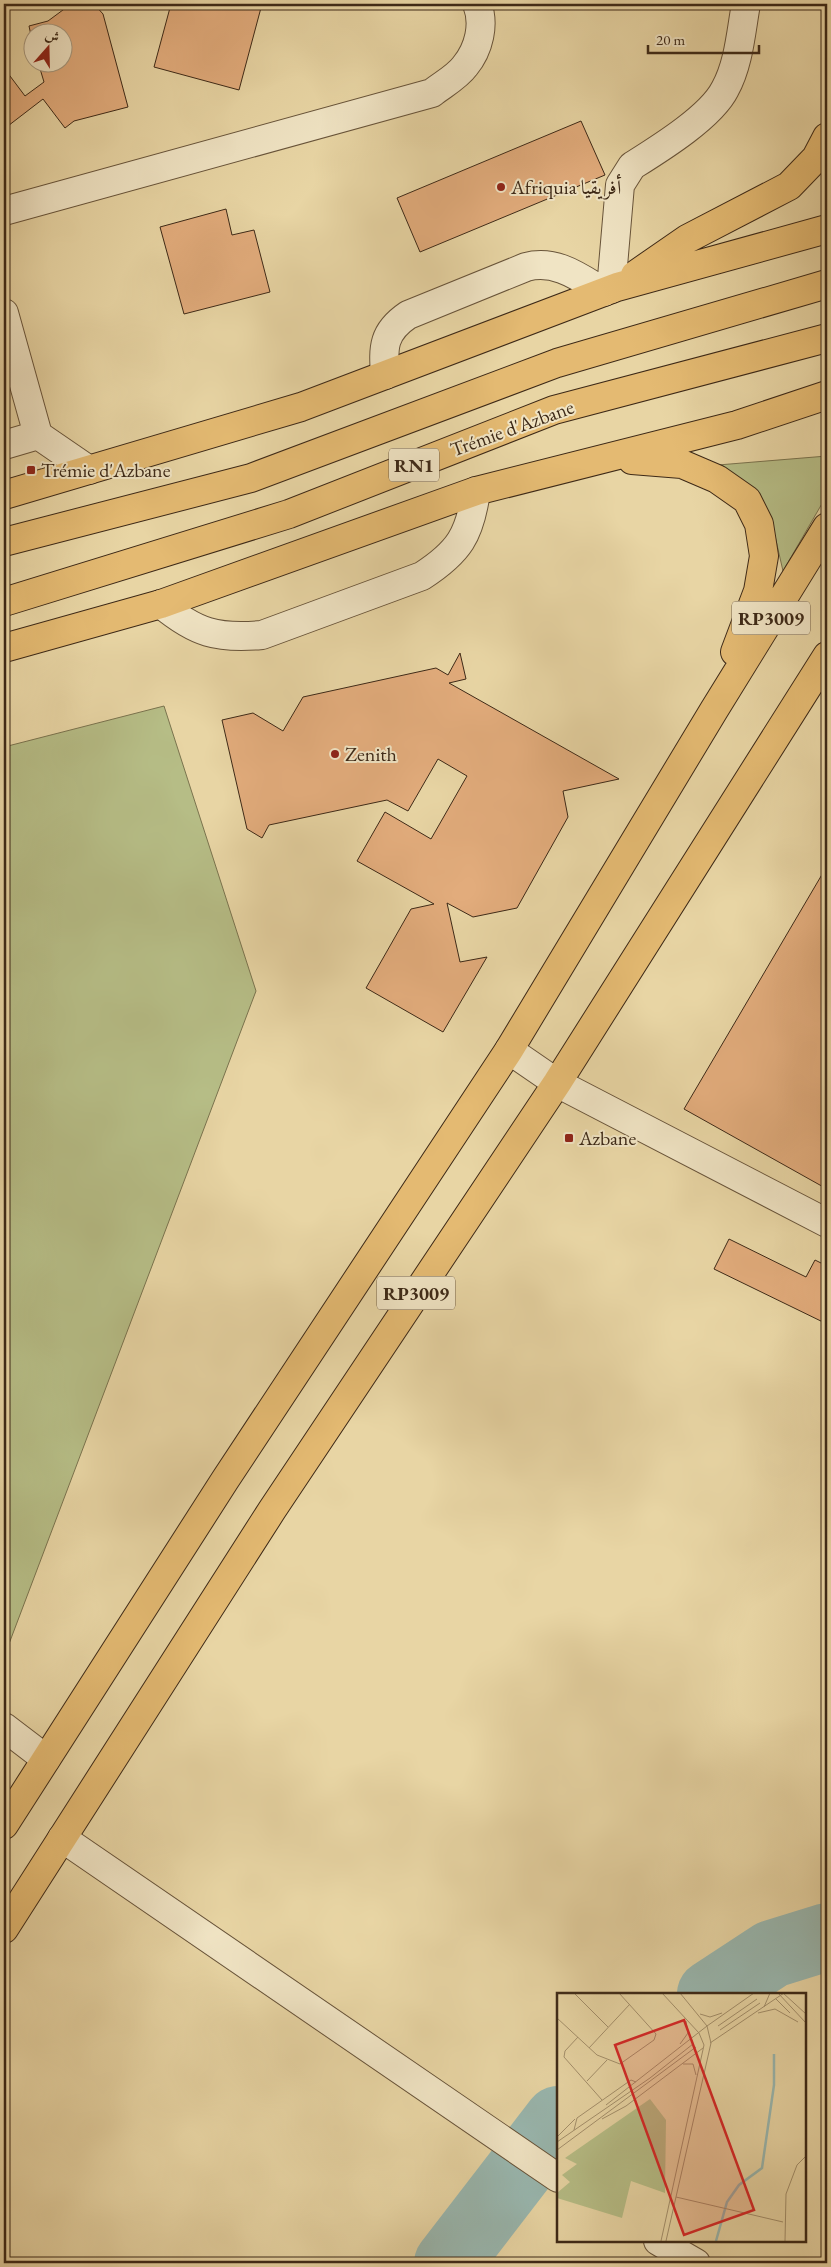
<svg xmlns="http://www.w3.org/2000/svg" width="831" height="2267" viewBox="0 0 831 2267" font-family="'EB Garamond',Amiri,serif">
  <rect width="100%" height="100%" fill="#e8d5a4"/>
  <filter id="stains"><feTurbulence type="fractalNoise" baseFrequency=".004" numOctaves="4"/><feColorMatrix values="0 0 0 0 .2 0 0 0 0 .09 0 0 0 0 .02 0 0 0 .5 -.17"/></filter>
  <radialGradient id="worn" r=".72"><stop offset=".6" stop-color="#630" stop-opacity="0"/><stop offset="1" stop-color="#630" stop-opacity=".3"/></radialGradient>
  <path fill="#b6bd86" stroke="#7a734e" d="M827,456V495L783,571L775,536L753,488L718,465Z
    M164,706L256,991L4,1657V747Z"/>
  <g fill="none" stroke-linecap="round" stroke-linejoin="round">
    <path stroke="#99b7af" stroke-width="68" d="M711,1994L772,1954L827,1937
      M448,2263L558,2120"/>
  </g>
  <path fill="#e2ac7c" stroke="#3d2917" d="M71,4H94L103,14L128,107L74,121L65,128L43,99L4,129V68L25,96L44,82L38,62H62V32H32V40L29,26L48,21Z
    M171,4H262L239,90L154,67Z
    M581,121L605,175L420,252L397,198Z
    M226,209L232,235L254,230L270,292L184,314L160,227Z
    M460,653L466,679L449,683L619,779L563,791L568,817L517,908L473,917L447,903L460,962L487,957L443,1032L366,988L411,909L434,904L357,861L385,812L431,839L467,776L438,759L408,811L387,800L269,825L262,838L247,829L222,720L253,713L283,731L303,697L436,668L448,675Z
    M827,866V1189L684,1109Z
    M729,1239L806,1277L815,1260L827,1266V1324L714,1269Z"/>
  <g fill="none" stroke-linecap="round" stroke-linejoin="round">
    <defs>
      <path id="minor" d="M4,211L432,93C442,85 457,77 465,66C479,49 485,24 477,4
        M611,289L620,185L632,166C659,149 711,117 725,89C739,64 741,31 746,4
        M4,313L38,435
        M385,375C383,347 383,332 408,315L526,267C556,259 579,277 604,292
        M4,445L38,435L89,470
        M161,604C196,633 217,639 262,635L422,576C459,552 470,535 476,491
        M509,1050L557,1083L827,1223
        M4,1727L46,1759
        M62,1838L558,2178
        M658,2241L696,2263"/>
      <path id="major" d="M635,275L687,239L789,186L816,158L827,137
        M632,460L682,464L717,479L747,500L759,524L764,556L758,591L735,652
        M4,495L301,407L617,287L827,229
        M4,648L161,604L476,491L737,425L827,395
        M4,1825L225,1480L509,1050L714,710L827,527
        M4,1929L272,1510L557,1083L827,656"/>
      <path id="highway" d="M4,542L251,478L557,363L827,284
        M4,602L289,514L554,410L827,338"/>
    </defs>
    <use href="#minor" stroke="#68543a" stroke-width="30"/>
    <use href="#major" stroke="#3d2917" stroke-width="30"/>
    <use href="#highway" stroke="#3d2917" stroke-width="30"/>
    <use href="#minor" stroke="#f0e4c4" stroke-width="28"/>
    <use href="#major" stroke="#e4ba72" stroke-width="28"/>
    <use href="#highway" stroke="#e4ba72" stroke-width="28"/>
  </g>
  <g fill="#8f2418" stroke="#f0e4c4" stroke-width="2">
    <circle cx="501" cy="187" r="5"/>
    <rect x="26" y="465" width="10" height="10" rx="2.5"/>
    <circle cx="335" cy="754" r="5"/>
    <rect x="564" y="1133" width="10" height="10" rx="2.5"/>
  </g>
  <g text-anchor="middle" stroke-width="4" stroke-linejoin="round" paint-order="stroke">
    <g fill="#f0e4c4" stroke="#73614b" stroke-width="1">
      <rect x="389" y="448.5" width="50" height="33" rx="4"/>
      <rect x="732" y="601.5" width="78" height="33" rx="4"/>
      <rect x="377" y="1276.5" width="78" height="33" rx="4"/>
    </g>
    <g font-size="19" font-weight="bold" fill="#3d2917">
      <text x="414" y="472">RN1</text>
      <text x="771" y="625">RP3009</text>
      <text x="416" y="1300">RP3009</text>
    </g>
    <g font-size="20" fill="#3d2917" stroke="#f0e4c4" text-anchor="start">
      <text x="511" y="194">Afriquia أفريقيا</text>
      <text x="41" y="477">Trémie d'Azbane</text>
      <text x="345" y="761">Zenith</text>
      <text x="579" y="1145">Azbane</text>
    </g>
    <g font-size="20" fill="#3d2917" stroke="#f0e4c4">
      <text transform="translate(512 428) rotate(-20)" y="7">Trémie d'Azbane</text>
    </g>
  </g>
  <g transform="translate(557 1993)">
    <rect width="249" height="249" fill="#e8d5a4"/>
    <path d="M93,106L109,127L108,200L74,188L65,225L0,205V200L13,189L5,182L20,171L8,165Z" fill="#b6bd86"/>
    <path fill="none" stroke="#99b7af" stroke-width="2.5" d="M159,248L170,209L182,192L205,175L217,92V61"/>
    <path fill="none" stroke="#a4906c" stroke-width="1" d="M17,0L51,34M221,0L249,30M226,0L249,21M219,6L233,20M207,14L213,0M201,20L218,16L241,29M143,21L153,24L165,20M0,25L40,62L63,71L97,47L99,41L62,0M161,33L200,6M163,37L203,10M21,44L8,58L7,64L45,107M153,50L227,0M123,51L131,40L129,28M32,55L73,11M126,71H136L139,82M30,88L50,67M49,112L150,33L197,0M45,126L69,113L146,55M17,137L20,125L74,87L79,89M0,144L18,126M0,149L93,85L136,51M0,157L139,54M119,204L226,229M104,248L147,52L142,40L105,0M109,248L154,50L150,33L123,0M228,248L229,201L240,172L249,163"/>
    <path fill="#d62828" fill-opacity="0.15" stroke="#d62828" stroke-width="2.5" d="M127,27L197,217L127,242L58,52Z"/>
    <rect width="249" height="249" fill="none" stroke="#3d2917" stroke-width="2.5"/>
  </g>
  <rect width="831" height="2267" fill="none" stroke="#e8d5a4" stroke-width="20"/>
  <rect x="5" y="5" width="821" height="2257" fill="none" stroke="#3d2917" stroke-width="2.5"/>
  <rect x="10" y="10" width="811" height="2247" fill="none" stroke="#3d2917"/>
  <g transform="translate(48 48) rotate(20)"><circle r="24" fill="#f0e4c4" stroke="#a8997f"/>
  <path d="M0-4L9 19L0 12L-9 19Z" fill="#8f2418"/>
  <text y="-8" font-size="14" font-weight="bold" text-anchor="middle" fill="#3d2917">ش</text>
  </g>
  <path d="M648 45v8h111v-8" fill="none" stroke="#3d2917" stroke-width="2.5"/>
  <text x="656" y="45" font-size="15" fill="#3d2917" stroke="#f0e4c4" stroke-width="4" paint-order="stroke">20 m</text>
  <rect width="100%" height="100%" filter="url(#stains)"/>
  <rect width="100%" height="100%" fill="url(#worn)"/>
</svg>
